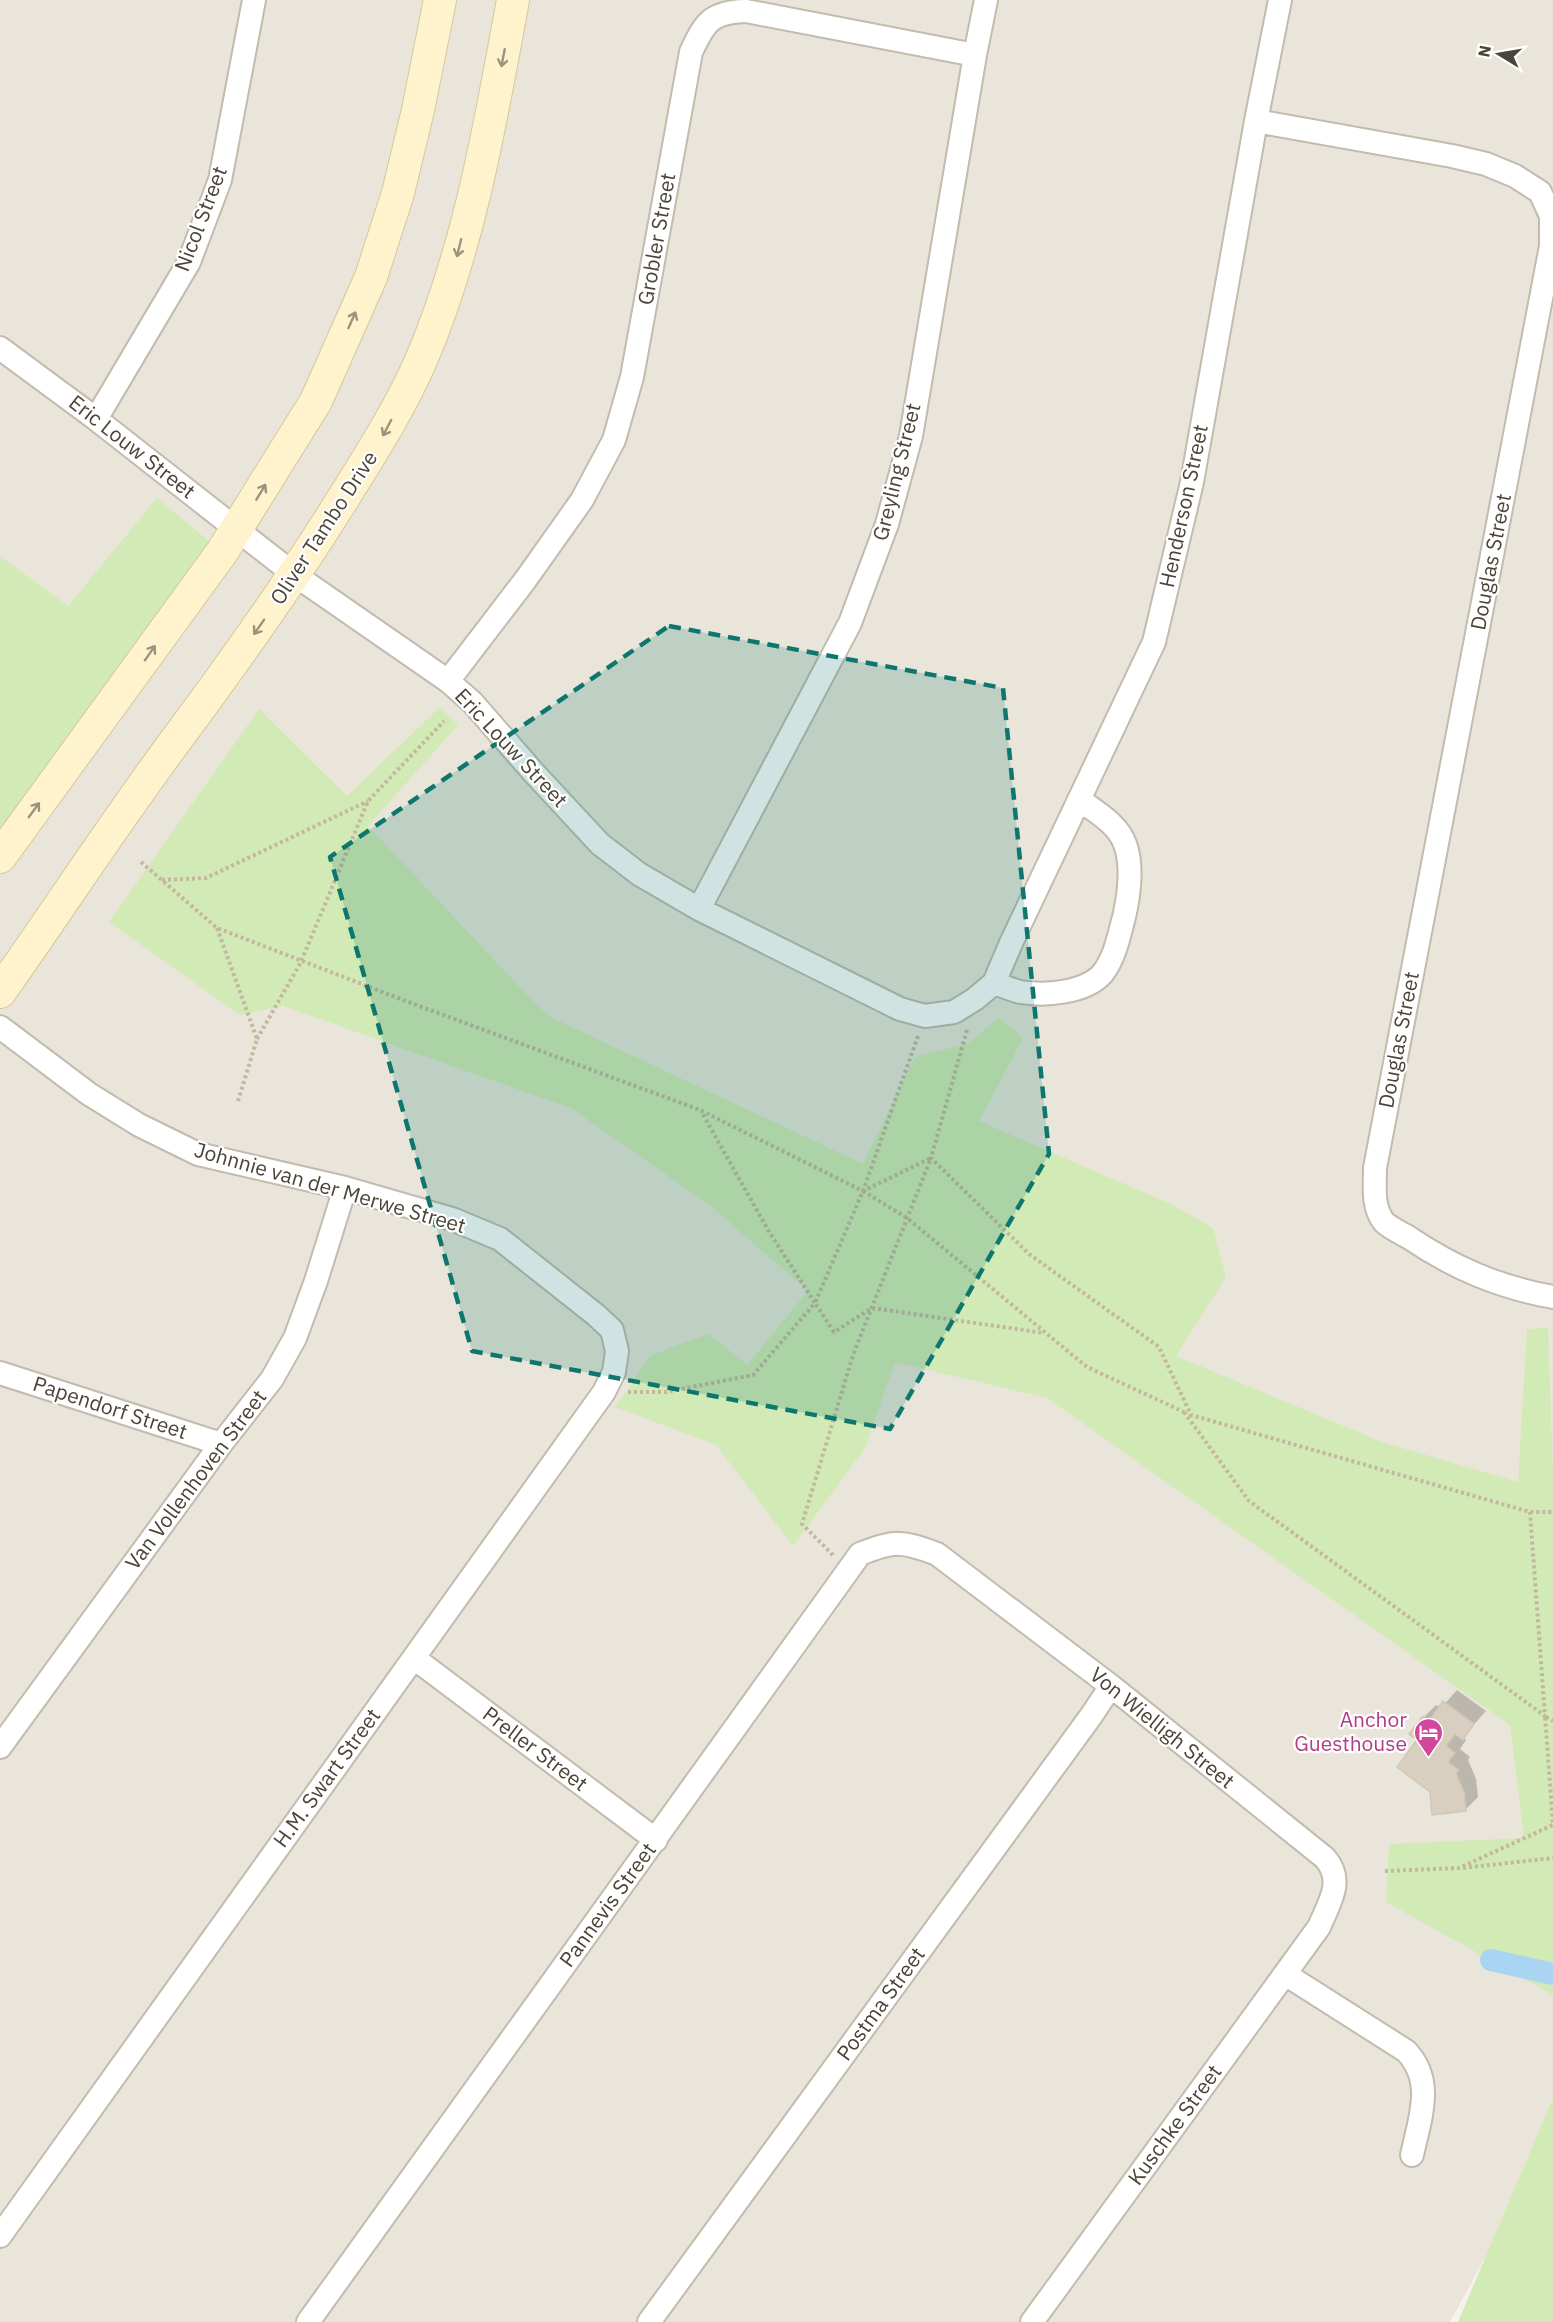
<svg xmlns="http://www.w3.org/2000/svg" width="1553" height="2322" viewBox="0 0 1553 2322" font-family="'IBM Plex Sans',sans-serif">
  <rect width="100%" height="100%" fill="#f6f3ec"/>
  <path fill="#eae5da" d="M0,0H1553V2133L1450,2322H0Z"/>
  <path fill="#d2eab5" d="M157,498L215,546L0,840V556L68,606Z
    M440,707L458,725L368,826L546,1015L863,1164L915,1057L967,1044L999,1018L1023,1038L979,1121L1173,1205L1213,1228L1226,1277L1176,1356L1382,1442L1518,1482L1527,1329L1548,1328L1553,1472V1995L1386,1902L1389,1844L1524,1838L1510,1725L1047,1398L895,1362L865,1448L793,1546L716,1445L615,1407L651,1355L709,1334L747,1365L808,1291L711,1206L571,1108L283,1006L240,1015L109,922L259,709L347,796Z
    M1553,2098V2322H1458Z"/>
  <path fill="#0003" d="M1457,1690L1486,1711L1463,1737L1466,1740L1460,1749L1470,1757L1468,1760L1476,1779L1478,1797L1466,1809L1419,1740L1424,1717L1436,1705L1441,1708Z"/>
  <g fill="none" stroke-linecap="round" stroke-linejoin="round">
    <path stroke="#a9d4f2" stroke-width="22" d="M1491,1960L1553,1974"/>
  </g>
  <path fill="#d8cfc1" stroke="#d3c7b4" stroke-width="1.5" d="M1443,1701L1474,1724L1463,1740L1455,1734L1446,1746L1455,1753L1448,1762L1459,1770L1456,1774L1464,1792L1466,1811L1432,1815L1430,1792L1397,1767L1417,1740L1409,1734L1423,1716L1429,1721Z"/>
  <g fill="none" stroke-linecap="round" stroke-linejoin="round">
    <defs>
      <path id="street" d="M1256,121L1452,156L1486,164L1515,176L1540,192L1551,216V246L1375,1168C1375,1186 1372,1207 1384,1222C1390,1228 1401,1233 1408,1237C1454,1268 1498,1287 1553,1297
        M0,348L96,419L295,575L448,681L472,702L534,773L600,844L639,874L699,909L900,1009L925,1016L954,1012L975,999L994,983L1011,943L1154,642L1192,482L1256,121L1280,0
        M96,419L189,262L220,180L254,0
        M448,681L526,579L582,500L614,440L632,377L691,52C705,22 711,12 746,11L975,55
        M699,909L850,623L887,524L911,436L975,55L986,0
        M994,983C1003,986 1012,990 1020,992C1045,996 1086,993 1103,973C1115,957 1119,936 1124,917C1129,896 1133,865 1125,844C1118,824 1096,812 1080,800
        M0,1027L89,1094L139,1125L198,1154L345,1188L452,1219L500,1239L596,1315L612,1330L617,1351L614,1372L604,1392L0,2236
        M0,1373L221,1444
        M414,1658L656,1840
        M0,1747L221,1444L272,1379L295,1338L316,1281L345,1188
        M1285,1974L1406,2051C1435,2081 1420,2118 1412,2155
        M308,2322L860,1554C895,1540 902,1541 937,1554L1111,1686L1325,1858C1345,1881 1329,1903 1319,1927L1032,2322
        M649,2322L1091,1716L1111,1686"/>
      <path id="secondary" d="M0,857L222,552L316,401L371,277L398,193L418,110L440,0
        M0,992C60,907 117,819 179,736C237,658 293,579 344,497C372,452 401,407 422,358C470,245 491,120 513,0"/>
    </defs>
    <use href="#street" stroke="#c2bbae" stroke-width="26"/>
    <use href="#secondary" stroke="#d6c79b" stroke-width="34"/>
    <path stroke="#c4b79f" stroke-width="4" stroke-dasharray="3 3" stroke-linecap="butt" d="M141,862L217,928L403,1000L700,1110L863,1191L931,1158
      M162,880L206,878L368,801
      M217,928L257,1039L238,1101
      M967,1030L931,1158L1029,1254L1159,1347L1191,1415L1530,1512H1553
      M918,1036L863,1191L815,1303L834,1332L872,1308L1044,1333
      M257,1039L301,962L368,801L444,721
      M863,1191L907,1218L1087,1367L1184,1412
      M628,1392H666L753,1375L815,1303L768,1230L701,1111
      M1184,1412L1249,1501L1545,1716L1530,1512
      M833,1555L802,1524L853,1355L931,1158
      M1546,1717L1553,1721
      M1463,1868L1553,1858
      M1385,1871L1459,1868L1553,1825L1545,1716"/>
    <use href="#street" stroke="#fff" stroke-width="22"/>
    <use href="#secondary" stroke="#fff3cd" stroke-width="32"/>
  </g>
  <defs><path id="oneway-shaft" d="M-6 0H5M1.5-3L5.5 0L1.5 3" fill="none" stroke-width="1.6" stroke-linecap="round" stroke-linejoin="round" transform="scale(1.5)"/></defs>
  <g stroke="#9c937c">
    <use href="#oneway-shaft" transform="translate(503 58) rotate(101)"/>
    <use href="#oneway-shaft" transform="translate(459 248) rotate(104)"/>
    <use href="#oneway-shaft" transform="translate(352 320) rotate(-66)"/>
    <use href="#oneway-shaft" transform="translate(387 428) rotate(118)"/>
    <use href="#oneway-shaft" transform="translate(261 492) rotate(-59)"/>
    <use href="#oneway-shaft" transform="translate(259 627) rotate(125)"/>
    <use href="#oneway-shaft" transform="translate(150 653) rotate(-55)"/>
    <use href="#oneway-shaft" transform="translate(34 810) rotate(-54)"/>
  </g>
  <path fill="#0f766e" fill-opacity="0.2" stroke="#0f766e" stroke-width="4.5" stroke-dasharray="12 8" stroke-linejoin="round" d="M669,626L1003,688L1049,1154L890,1429L472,1351L330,857Z"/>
  <defs>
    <symbol id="hotel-pin" viewBox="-11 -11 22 30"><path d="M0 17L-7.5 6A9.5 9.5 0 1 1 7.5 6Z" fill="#d1479c" stroke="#fff"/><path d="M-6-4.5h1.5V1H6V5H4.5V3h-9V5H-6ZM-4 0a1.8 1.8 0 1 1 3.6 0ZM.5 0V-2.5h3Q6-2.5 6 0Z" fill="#fff"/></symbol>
  </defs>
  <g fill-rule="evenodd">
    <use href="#hotel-pin" x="1412" y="1716" width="33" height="45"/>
  </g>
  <g text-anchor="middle" stroke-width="4.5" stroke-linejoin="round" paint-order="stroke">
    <g font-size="21" fill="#4b4439" stroke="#fff">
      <text transform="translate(201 219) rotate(-69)" y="7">Nicol Street</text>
      <text transform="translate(657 239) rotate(-80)" y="7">Grobler Street</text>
      <text transform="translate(132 447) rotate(38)" y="7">Eric Louw Street</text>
      <text transform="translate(897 472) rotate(-76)" y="7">Greyling Street</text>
      <text transform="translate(1184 506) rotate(-78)" y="7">Henderson Street</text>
      <text transform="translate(324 528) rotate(-57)" y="7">Oliver Tambo Drive</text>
      <text transform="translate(1491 562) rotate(-79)" y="7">Douglas Street</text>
      <text transform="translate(511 748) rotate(47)" y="7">Eric Louw Street</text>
      <text transform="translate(1399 1040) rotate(-79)" y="7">Douglas Street</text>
      <text transform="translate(330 1188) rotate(16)" y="7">Johnnie van der Merwe Street</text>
      <text transform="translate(110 1408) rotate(18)" y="7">Papendorf Street</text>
      <text transform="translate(196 1480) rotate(-53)" y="7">Van Vollenhoven Street</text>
      <text transform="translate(1162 1728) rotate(39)" y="7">Von Wielligh Street</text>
      <text transform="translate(535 1749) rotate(37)" y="7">Preller Street</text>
      <text transform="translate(327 1778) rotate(-54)" y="7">H.M. Swart Street</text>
      <text transform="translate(608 1905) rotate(-54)" y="7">Pannevis Street</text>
      <text transform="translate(881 2004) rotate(-54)" y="7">Postma Street</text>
      <text transform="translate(1175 2125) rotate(-54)" y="7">Kuschke Street</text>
    </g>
    <g font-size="21" fill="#b23c85" stroke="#fff" text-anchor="end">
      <text x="1407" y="1727">Anchor<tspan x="1407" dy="24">Guesthouse</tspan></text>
    </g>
  </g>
  <g transform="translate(1499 54) rotate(281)" stroke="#ffffff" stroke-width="4.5" paint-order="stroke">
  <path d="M0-4.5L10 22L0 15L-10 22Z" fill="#4b4439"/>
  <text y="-9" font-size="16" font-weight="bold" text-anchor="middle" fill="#4b4439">N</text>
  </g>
</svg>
